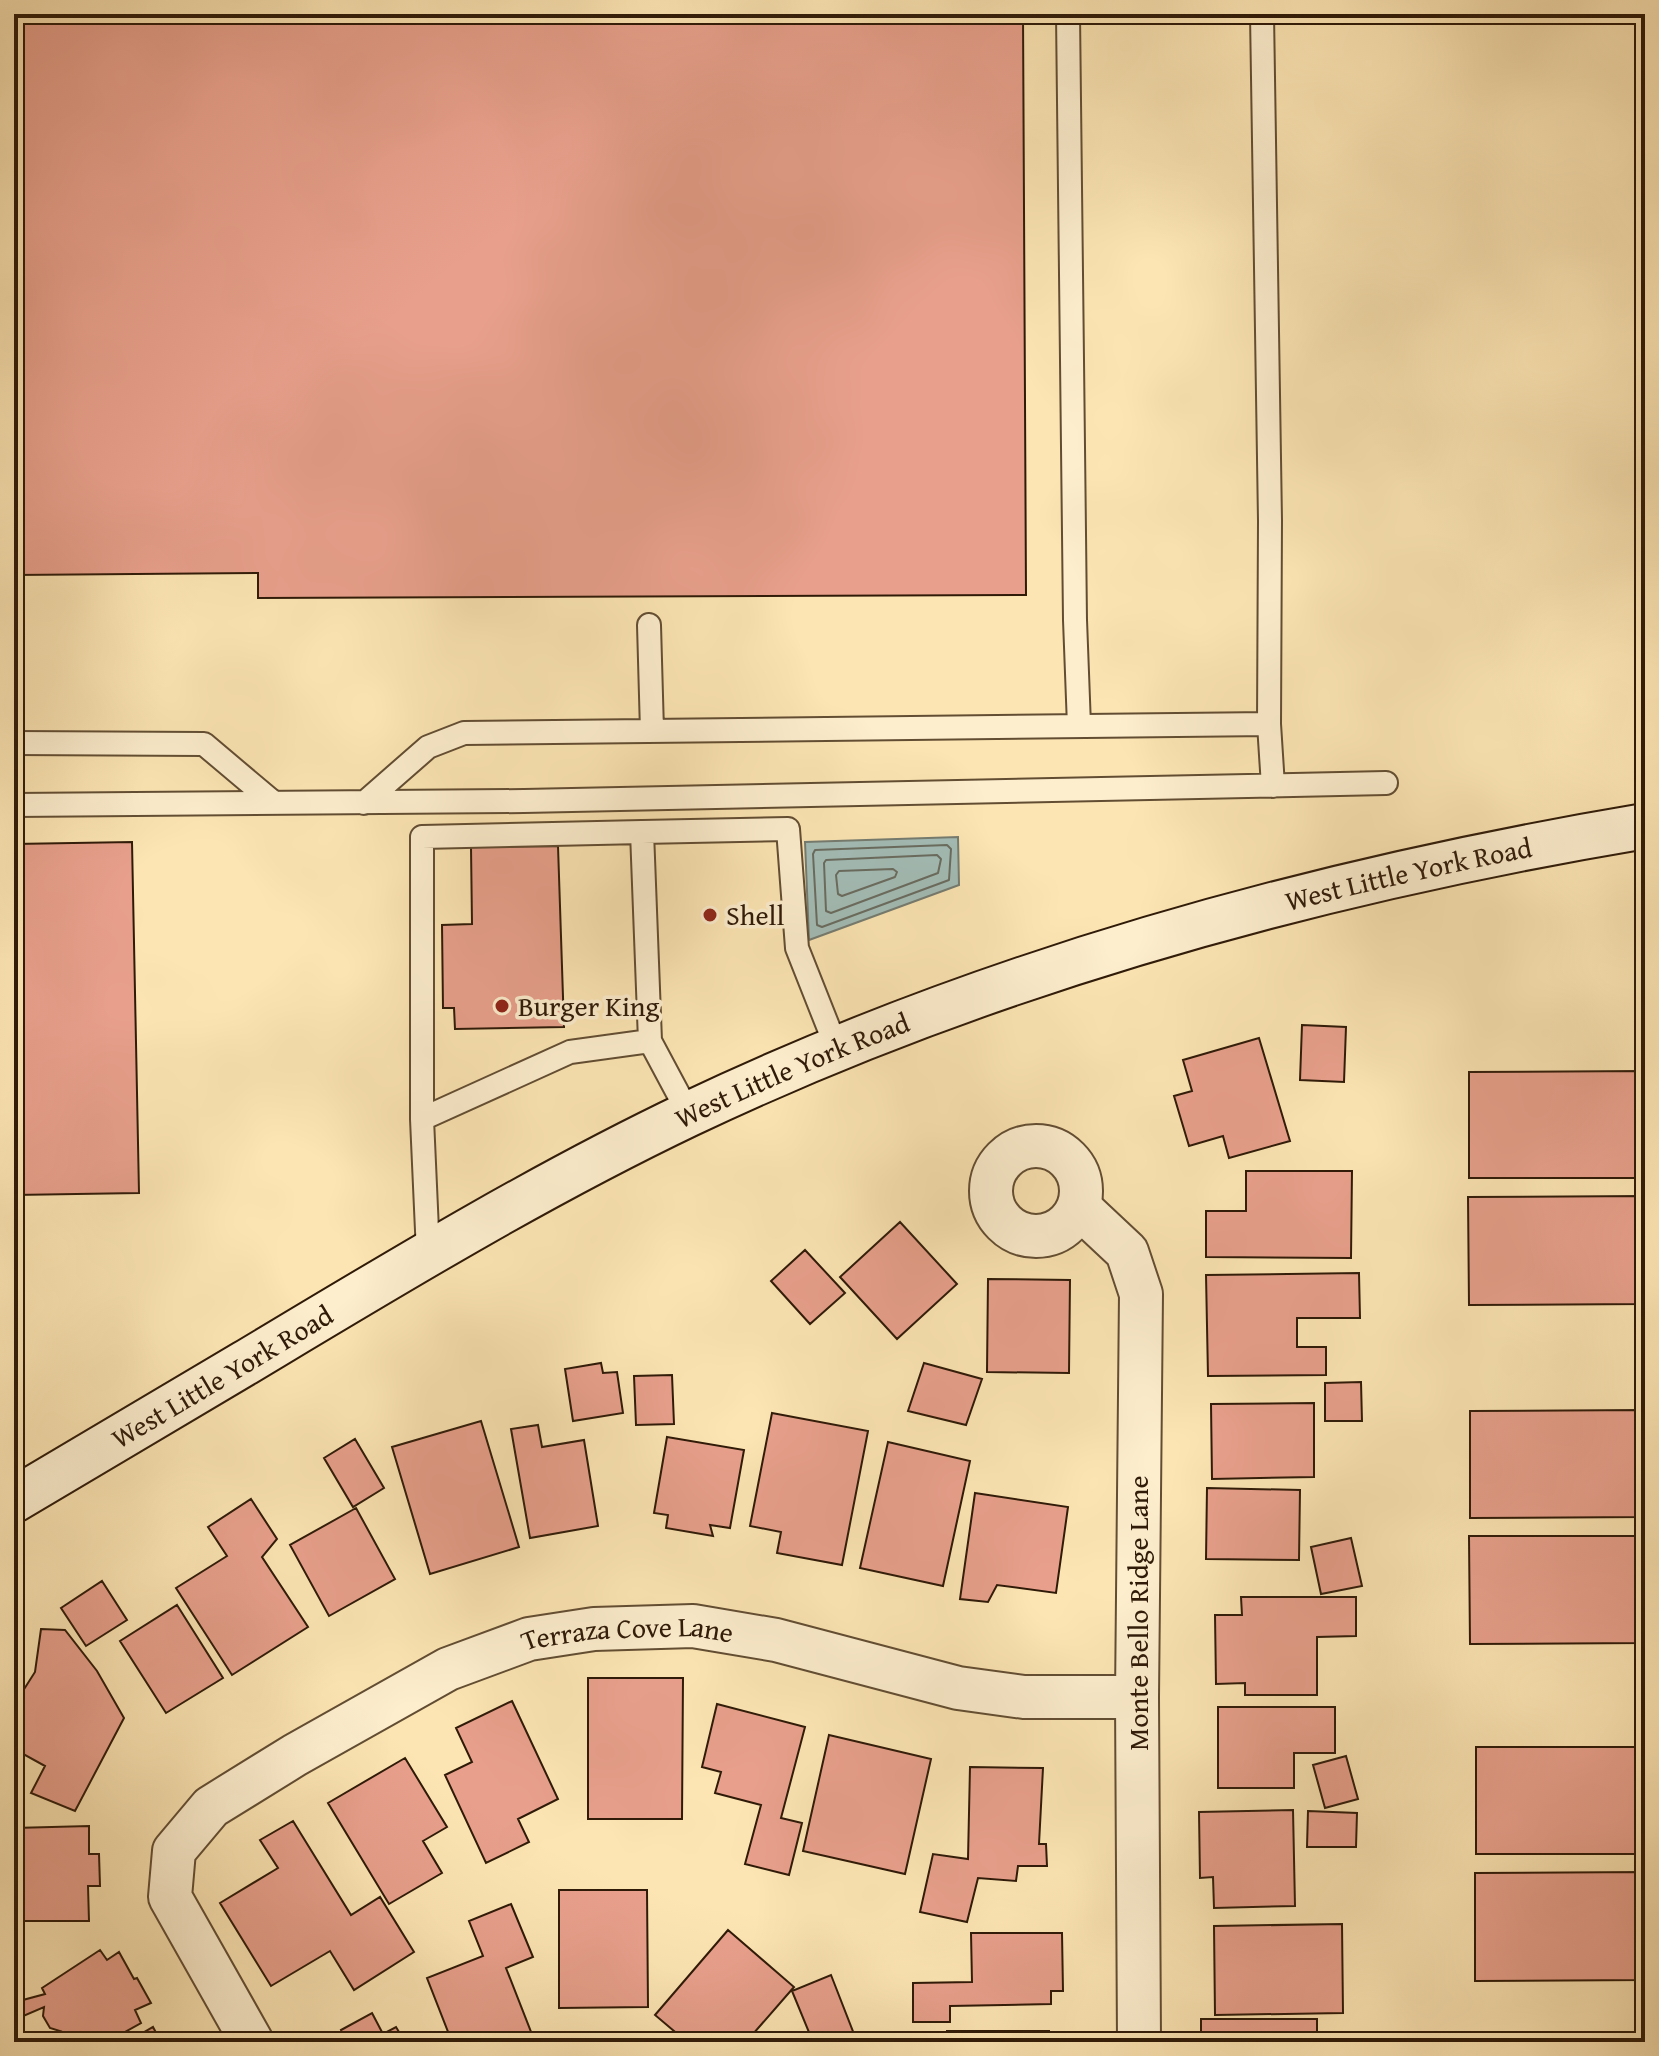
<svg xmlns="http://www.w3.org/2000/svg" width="1659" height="2056" viewBox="0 0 1659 2056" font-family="'Gentium Book Plus',serif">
  <rect width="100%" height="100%" fill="#fce5b3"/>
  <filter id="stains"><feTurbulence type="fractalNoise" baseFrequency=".0025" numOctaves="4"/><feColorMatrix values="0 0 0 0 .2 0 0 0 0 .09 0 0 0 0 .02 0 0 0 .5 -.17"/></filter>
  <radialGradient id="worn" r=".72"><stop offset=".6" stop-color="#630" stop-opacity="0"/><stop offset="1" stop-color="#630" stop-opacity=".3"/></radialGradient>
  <path fill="#a3bdb7" stroke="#757c71" stroke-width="2" d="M958,837L959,885L809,940L805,842Z"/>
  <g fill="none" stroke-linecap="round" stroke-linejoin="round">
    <path stroke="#696c60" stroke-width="2" d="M947,845L951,849L949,880L822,927L817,925L813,854L815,850Z
      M937,855L941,859L938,873L831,913L826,911L824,863L826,860Z
      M893,869L897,872L895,877L842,896L838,894L836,875L839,871Z"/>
  </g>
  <path fill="#e8a08c" stroke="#2f1a08" stroke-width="2" d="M14,14H1023L1026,595L258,598V573L14,575Z
    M132,842L139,1193L14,1195V844Z
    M558,846L564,1027L455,1029L454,1008H443L442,925L472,924L471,847Z
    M1302,1025L1346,1027L1344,1082L1300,1080Z
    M1259,1038L1290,1141L1229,1158L1223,1136L1189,1146L1174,1096L1192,1091L1183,1060Z
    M1645,1071V1178H1469V1072Z
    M1246,1171H1352L1351,1258L1206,1257V1211H1246Z
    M1645,1196V1304L1469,1305L1468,1197Z
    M900,1222L957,1284L897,1339L840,1277Z
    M805,1250L845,1293L810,1324L771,1281Z
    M1359,1273L1360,1318H1297V1347H1326V1375L1208,1376L1206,1275Z
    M988,1279L1070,1280L1069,1373L987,1372Z
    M601,1363L603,1373L617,1372L623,1413L573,1421L565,1369Z
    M924,1363L982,1379L966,1425L908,1411Z
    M672,1375L674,1424L636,1425L634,1376Z
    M1361,1382L1362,1421H1325V1383Z
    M1314,1403V1477L1212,1479L1211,1404Z
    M1645,1410V1517L1470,1518V1411Z
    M772,1413L868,1431L842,1565L777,1553L781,1532L750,1526Z
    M481,1421L519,1547L430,1574L392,1447Z
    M538,1425L542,1447L584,1440L598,1526L530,1538L511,1429Z
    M667,1437L744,1450L730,1528L710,1525L713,1536L666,1528L668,1515L654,1513Z
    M355,1439L384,1488L353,1507L324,1458Z
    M888,1442L970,1461L943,1586L860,1568Z
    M1207,1488L1300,1490L1299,1560L1206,1559Z
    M975,1493L1068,1507L1056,1593L997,1585L988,1602L960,1599Z
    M251,1499L277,1539L262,1557L308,1627L232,1675L176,1588L227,1556L208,1527Z
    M356,1508L395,1579L329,1616L290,1545Z
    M1469,1536H1645V1643L1470,1644Z
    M1351,1538L1362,1586L1321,1594L1311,1547Z
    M102,1581L127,1620L86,1646L61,1608Z
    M1241,1597H1356V1636L1317,1637V1695H1245V1683L1216,1684L1215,1615H1242Z
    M177,1605L223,1678L166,1713L120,1641Z
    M41,1629L65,1630L97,1671L124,1718L75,1811L31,1793L45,1766L14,1749V1705L35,1672Z
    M588,1678H683L682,1819H588Z
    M512,1701L558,1799L518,1819L529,1842L486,1863L445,1775L472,1762L456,1728Z
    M717,1704L805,1727L781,1818L802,1823L789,1875L745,1864L761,1805L715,1793L721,1772L702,1767Z
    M1218,1707H1335V1753H1294V1788H1218Z
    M829,1735L931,1759L905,1874L803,1851Z
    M1476,1747H1645V1854H1476Z
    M1346,1756L1358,1799L1325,1808L1313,1765Z
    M405,1758L447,1827L423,1841L442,1873L389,1904L328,1803Z
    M970,1767L1043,1768L1039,1844H1046L1047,1866H1018L1016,1881L978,1878L967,1922L920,1912L933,1854L968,1859Z
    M1293,1810L1295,1906L1214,1908L1213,1877L1200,1878L1199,1812Z
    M1308,1811L1357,1813L1356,1847H1307Z
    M293,1821L351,1915L380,1897L414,1952L354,1990L330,1951L271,1986L220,1903L278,1868L260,1840Z
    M89,1826V1854H99L100,1886H88L89,1921H14V1828Z
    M1645,1872V1980L1475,1981V1873Z
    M559,1890H647L648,2007L559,2008Z
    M511,1904L533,1957L506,1968L535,2042H452L427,1978L483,1956L469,1921Z
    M1342,1924L1343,2013L1215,2015L1214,1926Z
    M728,1930L794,1987L746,2042H687L655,2015Z
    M971,1933H1062L1063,1991H1051V2004L950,2006V2022H913V1983L972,1982Z
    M100,1950L107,1960L119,1952L134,1979L137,1978L151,2003L135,2010L141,2023L107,2042H42L60,2031L50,2028L43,2016L44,2007L14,2020V1992L19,2001L45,1994L42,1988Z
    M831,1975L854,2034L835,2042H813L792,1991Z
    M372,2013L383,2034L396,2027L405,2042H347L341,2030Z
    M1201,2019H1317V2042H1201Z
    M153,2027L161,2042H127Z
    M947,2031H1049V2042H935L947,2041Z"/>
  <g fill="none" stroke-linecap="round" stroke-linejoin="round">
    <defs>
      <path id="service" d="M1068,14L1075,620L1079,726
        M1262,14L1270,521L1269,724L1273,786
        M649,625L652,731
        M14,743L204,744L274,803
        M364,803L428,747L464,733L1269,724
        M14,805L524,801L1386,783
        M642,832L788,829L797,948L837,1049
        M422,1119L570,1052L650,1041
        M428,1253L422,1119V837L642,832L650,1041L689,1114"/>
      <g id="minor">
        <circle cx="1036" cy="1191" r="45"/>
        <path d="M1079,1207L1127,1252L1141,1294L1137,1697L1139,2042"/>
        <path id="s1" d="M252,2042L170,1897L174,1851L211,1807L295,1755L448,1669L529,1639L594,1629L693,1626L776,1640L958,1688L1024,1697H1137"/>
      </g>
      <g id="secondary">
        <path id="s2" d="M14,1500C91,1454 168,1409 245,1363C390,1276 536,1187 689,1114C990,971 1317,881 1645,826"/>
      </g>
    </defs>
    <use href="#service" stroke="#624d33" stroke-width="26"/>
    <use href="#minor" stroke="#624d33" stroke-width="46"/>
    <use href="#secondary" stroke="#2f1a08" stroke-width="48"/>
    <use href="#service" stroke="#fdeece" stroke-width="22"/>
    <use href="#minor" stroke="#fdeece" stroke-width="42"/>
    <use href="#secondary" stroke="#fdeece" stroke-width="44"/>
  </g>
  <g fill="#8f2418" stroke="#fdeece" stroke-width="3">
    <circle cx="710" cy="915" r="8"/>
    <circle cx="502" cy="1006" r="8"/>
  </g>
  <g text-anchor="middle" stroke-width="7" stroke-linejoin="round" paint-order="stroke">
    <g font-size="28" fill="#2f1a08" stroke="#fdeece">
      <text dy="10" stroke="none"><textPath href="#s2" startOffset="1538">West Little York Road</textPath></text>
      <text dy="10" stroke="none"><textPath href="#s2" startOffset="890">West Little York Road</textPath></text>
      <text dy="10" stroke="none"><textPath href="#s2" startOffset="242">West Little York Road</textPath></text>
      <text transform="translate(1138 1613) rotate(-90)" y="10">Monte Bello Ridge Lane</text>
      <text dy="10" stroke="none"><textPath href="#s1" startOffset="730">Terraza Cove Lane</textPath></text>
    </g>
    <g font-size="28" fill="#2f1a08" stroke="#fdeece" text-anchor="start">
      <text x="726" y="925">Shell</text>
      <text x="518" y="1016">Burger King</text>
    </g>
  </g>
  <rect width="1659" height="2056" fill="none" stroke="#fce5b3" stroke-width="48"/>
  <rect x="16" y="16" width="1627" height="2024" fill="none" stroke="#2f1a08" stroke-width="4"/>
  <rect x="24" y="24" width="1611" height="2008" fill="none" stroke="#2f1a08" stroke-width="2"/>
  <rect width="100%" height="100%" filter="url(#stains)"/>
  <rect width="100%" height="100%" fill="url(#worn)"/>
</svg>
